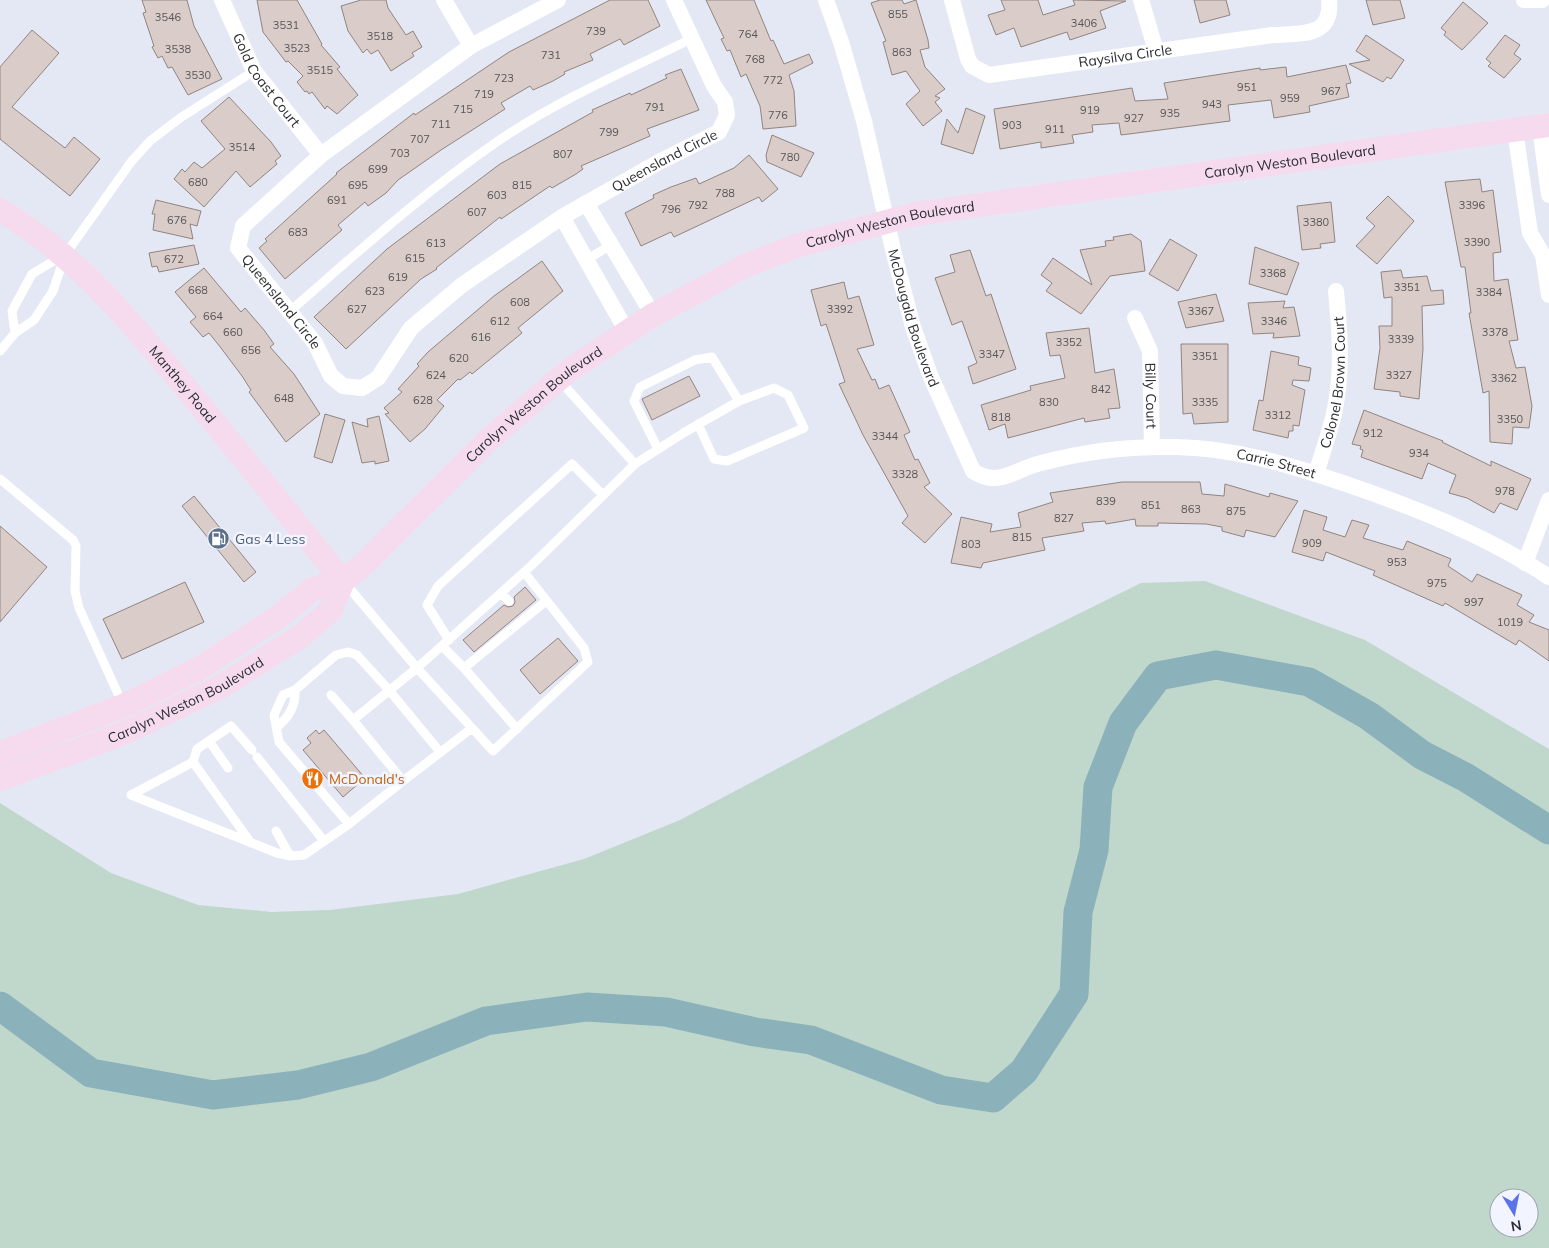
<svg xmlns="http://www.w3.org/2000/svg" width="1549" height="1248" viewBox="0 0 1549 1248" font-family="Mulish,sans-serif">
  <rect width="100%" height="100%" fill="#e4e8f4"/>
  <path fill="#c0d7cb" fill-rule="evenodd" d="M1205,581L1365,640L1549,749V1248H0V803L111,873L198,905L271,912L330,910L458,894L584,859L680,820L951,677L1141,583ZM1499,1198H1529V1228H1499Z"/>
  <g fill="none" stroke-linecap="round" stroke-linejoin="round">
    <path stroke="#8bb1ba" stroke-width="29" d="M0,1006L91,1073L213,1095L298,1085L371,1067L486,1021L587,1007L666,1012L755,1032L811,1040L941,1090L993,1098L1024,1071L1074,994L1078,912L1094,850L1098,787L1123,723L1158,676L1216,665L1309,682L1369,716L1422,755L1465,777L1549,830"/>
  </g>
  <path fill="#dacdc9" stroke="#918480" d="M142,0H187L194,26L222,79L188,95L172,67L168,68L162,56L158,58L152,47L154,46L143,13L146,12Z
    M257,0H297L322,44L321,45L340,67L337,69L358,95L337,114L327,106L325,109L312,92L309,94L307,91L305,92L297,82L303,76L288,61L286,62L263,32Z
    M361,0H386L388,8L406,35L413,31L422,47L412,53L414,56L391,71L378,50L371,54L367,49L363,53L348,31L341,6Z
    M610,0H648L660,26L624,45L620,39L590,54L593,60L564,72L565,74L553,81L533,90L530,86L501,103L505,109L441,150L398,180L386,193L368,206L365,202L338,225L342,230L285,279L259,248L267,241L265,239L337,174L336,173L414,113L415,115L509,52Z
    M706,0H754L771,41L773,40L784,64L809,54L813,63L789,75L794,91L796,126L763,129L760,106L746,74L741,77L730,50L727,51L721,39L724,38Z
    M880,0H902L904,4L916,0L928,40L929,48L920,50L925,67L945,89L935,96L940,98L935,102L942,111L923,126L906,104L920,91L906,71L892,75L883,42L886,41L871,3Z
    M1001,0H1038L1043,15L1075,5L1073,0L1126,1L1100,11L1106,28L1070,40L1067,32L1021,47L1014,28L996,35L988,15L1005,10Z
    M1194,0H1226L1230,15L1200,23Z
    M1366,0H1400L1405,18L1373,25Z
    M1463,2L1488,23L1462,50L1444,35L1446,32L1441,28Z
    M32,30L59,53L12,107L65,148L74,137L100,159L70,196L0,139V67Z
    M1366,35L1404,60L1391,79L1387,77L1383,82L1349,64L1370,60L1356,51Z
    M1505,35L1520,45L1514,54L1521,59L1504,78L1488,66L1491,63L1486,59Z
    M1346,65L1351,83L1346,84L1349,97L1309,106L1310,112L1274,118L1271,100L1228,105L1230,121L1121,135L1119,123L1092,125L1093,132L1072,135L1074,143L1041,148V142L1000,149L994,109L1132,88L1135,101L1168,99L1164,83L1260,68V70L1286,67L1287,77Z
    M681,69L699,110L647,129L650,136L581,166L583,169L576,174L552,188L550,186L501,219L500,217L436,268L437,269L421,279L346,349L314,317L387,249L500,164L593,112L592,110L630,93L631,95L667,78L665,75Z
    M229,97L271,142L281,156L275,161L277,164L250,187L236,171L204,207L174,179L182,169L185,172L194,162L202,168L225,149L201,121Z
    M966,108L985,116L973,154L941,144L947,119L958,133Z
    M772,135L814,153L801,177L767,162L766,155Z
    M749,155L778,189L762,202L759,197L674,237L671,232L641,246L625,213L654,198L653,195L671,187L696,178L699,184L734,168Z
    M1480,179L1482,192L1493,190L1501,252L1493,253L1494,281L1508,279L1518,340L1509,341L1516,368L1525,367L1532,406L1529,428L1513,427L1512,444L1490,442L1489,391L1483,393L1469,313H1471L1465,267H1461L1445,182Z
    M1388,196L1414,221L1377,264L1356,246L1375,226L1366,218Z
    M156,200L201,211L197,226L190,224L193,239L153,230L155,214H152Z
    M1331,202L1335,242L1320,244L1321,248L1302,250L1297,206Z
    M1131,234L1141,241L1145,271L1110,276L1081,314L1046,291L1052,283L1041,275L1053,258L1092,285L1080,250L1106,246L1105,241L1114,240L1113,237Z
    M1170,239L1197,255L1178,291L1149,274Z
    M194,245L199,264L159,272L157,266L152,267L149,253Z
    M1255,247L1299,263L1287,295L1249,284Z
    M970,250L986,296L991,294L1016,369L973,384L968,367L977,363L962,321L952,325L935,278L955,272L950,255Z
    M542,261L563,291L518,328L522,333L472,374L470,372L460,380L458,379L437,400L444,406L425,429L410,442L385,414L389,413L384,408L402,392L398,389L419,366L417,364L428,352L494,296Z
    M204,268L241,312L245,308L264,330L274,344L270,347L294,374L320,414L286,442L249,392L251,390L242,376L221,348L209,333L203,337L190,322L196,317L175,292Z
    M1401,270L1403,278L1427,276L1431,291L1443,290L1444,304L1422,306L1423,349L1419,399L1400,396V392L1374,389L1380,348L1379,326H1392V297L1384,298L1381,272Z
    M844,282L848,299L859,296L874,345L857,349L872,380L875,379L879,389L889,385L910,432L904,435L915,460L918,459L930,483L924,487L952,514L925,543L902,523L908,516L863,435L839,384L845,382L826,324L821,326L811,290Z
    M1216,294L1224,321L1186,328L1178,302Z
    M1285,301L1283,308L1294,307L1300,336L1273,338L1274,333L1253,334L1248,303Z
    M1089,328L1095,373L1114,369L1120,408L1108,409L1110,418L1085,422L1084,418L1008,438L1005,424L989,430L981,405L1031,390L1030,386L1065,378L1060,355L1050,356L1046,333Z
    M1181,344H1228V422L1194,424L1192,413L1183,414Z
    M1271,351L1299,357L1298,365L1311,368L1309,381L1293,380L1292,385L1305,390L1299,426L1293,425V431H1289L1288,438L1253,430L1259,400L1263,401Z
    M689,376L700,396L652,420L642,399Z
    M1364,410L1443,441L1442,442L1491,466V461L1531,479L1517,510L1500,503L1494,513L1467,498L1449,493L1456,475L1428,463L1422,479L1361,457L1363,450L1360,449L1361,446L1352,444Z
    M325,414L345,420L332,463L314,457Z
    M379,416L389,461L375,464V461L362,463L352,422L368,427L367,419Z
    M1122,482H1200L1202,494L1224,496L1225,484L1269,497L1270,493L1298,501L1275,537L1246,530L1244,537L1222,531V527L1206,524L1158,523V526H1136L1135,519L1106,524L1105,521L1082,523L1084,531L1042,538L1045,550L983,563L981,568L951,563L961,517L992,524L990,532L1021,527L1018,513L1053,502L1050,493Z
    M194,496L256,572L244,582L182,506Z
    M1304,510L1327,517L1323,530L1345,537L1352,520L1369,525L1363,538L1403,550L1407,541L1451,559L1448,566L1472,582L1477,574L1522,595L1517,605L1534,615L1529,622L1549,630V661L1519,640L1516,645L1445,603L1443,606L1373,575L1375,571L1326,552L1323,561L1292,552Z
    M0,526L47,567L0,622Z
    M185,582L204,622L122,659L103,619Z
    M525,587L536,600L474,652L463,640L504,605L508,607L513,606L515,602L514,597Z
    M558,638L578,661L540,694L520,670Z
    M316,730L319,734L324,730L365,778L343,797L303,750L311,743L307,738Z"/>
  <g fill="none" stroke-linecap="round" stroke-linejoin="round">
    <path stroke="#fff" stroke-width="9" d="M586,260L611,245
      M290,311C358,252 424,192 498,141C558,100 626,71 691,39
      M15,333L12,311L32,274L62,256
      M0,351L15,333L34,320L53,291L65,255L131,162L150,141L180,118L254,71
      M560,381L635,464
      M658,449L634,401L640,387L695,360L712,357L739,401
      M0,479L73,540L76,546L75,591L79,608L123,705
      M345,583L417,668L532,565L635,464L685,432L739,401L774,388L788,395L804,428L727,461L714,459L698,424
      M501,593L509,601
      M449,640L427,605L438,586L572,464L603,495
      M442,646L464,668L546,601
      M464,668L517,729
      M331,695L353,720
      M277,727C288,718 296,705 295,690
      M472,728L403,781L353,720L417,668L493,751L588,662L584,648L524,572
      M209,741L228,768
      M252,750L231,726L197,749L193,762L131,795L277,853L290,856L304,855L349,824L403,781
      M257,757L324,841
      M193,762L251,843
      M349,824L279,742L274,715L283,695L295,690L336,655L348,652L357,655L389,690L440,752
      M276,831L290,856"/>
    <g stroke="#fff" stroke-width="16">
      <path id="s1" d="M222,0L254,71L321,155"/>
      <path d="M444,0L471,46"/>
      <path id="s2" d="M558,0L471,46L321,155L243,226L238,248L315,343L331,376L343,386L362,388L378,378L411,328L462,285L562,217L659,162L719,132L727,115L725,102L714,86L674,0"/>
      <path id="s3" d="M826,0L841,42L864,121L894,254L913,327L930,375L973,471C982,477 991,480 1002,477C1015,474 1027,466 1041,463C1085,451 1130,446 1176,447C1234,448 1291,465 1346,484C1416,508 1487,536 1549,577"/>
      <path id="s4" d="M952,0L968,59L972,66L989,75L1273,35C1300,33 1333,38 1329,0"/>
      <path d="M1141,0L1156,51"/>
      <path d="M1524,0H1542"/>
      <path d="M1540,127L1549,195"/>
      <path d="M1515,130L1530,233L1543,255L1549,295"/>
      <path d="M586,203L653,315"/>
      <path d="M562,217L626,330"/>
      <path id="s5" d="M1135,318L1150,351L1152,447"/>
      <path id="s6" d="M1316,474C1322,454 1329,434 1334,414C1343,373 1340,332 1336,291"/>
      <path d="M1525,563L1549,500"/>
    </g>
    <g stroke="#f5dbed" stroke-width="24">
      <path id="s7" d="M0,210C73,253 121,311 175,375C232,443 287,513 343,581"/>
      <path d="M0,753L123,706L200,668L278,617L313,589L343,581"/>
      <path id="s8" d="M0,779L124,733L160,716L222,686L301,636L330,611L343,581L365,563L486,442L567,372L653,315L747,265L799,245L916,214L1549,125"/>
    </g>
  </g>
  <defs>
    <symbol id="fuel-disc" viewBox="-11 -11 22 22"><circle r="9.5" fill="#5c6f8a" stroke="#f2f5ff"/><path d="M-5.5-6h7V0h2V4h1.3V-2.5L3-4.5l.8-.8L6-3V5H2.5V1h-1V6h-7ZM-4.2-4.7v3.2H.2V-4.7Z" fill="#fff"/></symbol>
    <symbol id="restaurant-disc" viewBox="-11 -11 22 22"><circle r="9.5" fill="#e8710a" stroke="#f2f5ff"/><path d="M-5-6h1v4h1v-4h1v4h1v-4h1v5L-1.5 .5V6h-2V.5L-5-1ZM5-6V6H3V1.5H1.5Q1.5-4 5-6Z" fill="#fff"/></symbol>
  </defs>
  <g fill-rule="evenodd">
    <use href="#fuel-disc" x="206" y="526" width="25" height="25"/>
    <use href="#restaurant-disc" x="300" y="766" width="25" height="25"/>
  </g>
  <g text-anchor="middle" stroke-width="5" stroke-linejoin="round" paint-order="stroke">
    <g font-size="11" fill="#585558">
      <text x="898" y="18">855</text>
      <text x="168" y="21">3546</text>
      <text x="1084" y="27">3406</text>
      <text x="286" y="29">3531</text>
      <text x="596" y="35">739</text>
      <text x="748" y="38">764</text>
      <text x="380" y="40">3518</text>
      <text x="297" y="52">3523</text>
      <text x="178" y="53">3538</text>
      <text x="902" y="56">863</text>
      <text x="551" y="59">731</text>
      <text x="755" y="63">768</text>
      <text x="320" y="74">3515</text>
      <text x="198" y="79">3530</text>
      <text x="504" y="82">723</text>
      <text x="773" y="84">772</text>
      <text x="1247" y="91">951</text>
      <text x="1331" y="95">967</text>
      <text x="484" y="98">719</text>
      <text x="1290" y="102">959</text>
      <text x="1212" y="108">943</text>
      <text x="655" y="111">791</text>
      <text x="463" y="113">715</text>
      <text x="1090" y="114">919</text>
      <text x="1170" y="117">935</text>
      <text x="778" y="119">776</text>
      <text x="1134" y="122">927</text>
      <text x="441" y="128">711</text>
      <text x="1012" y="129">903</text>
      <text x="1055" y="133">911</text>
      <text x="609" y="136">799</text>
      <text x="420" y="143">707</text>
      <text x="242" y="151">3514</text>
      <text x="400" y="157">703</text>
      <text x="563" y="158">807</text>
      <text x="790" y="161">780</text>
      <text x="378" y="173">699</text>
      <text x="198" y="186">680</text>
      <text x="358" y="189">695</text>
      <text x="522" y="189">815</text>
      <text x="725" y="197">788</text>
      <text x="497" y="199">603</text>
      <text x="337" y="204">691</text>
      <text x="698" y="209">792</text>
      <text x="1472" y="209">3396</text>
      <text x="671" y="213">796</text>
      <text x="477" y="216">607</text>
      <text x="177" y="224">676</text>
      <text x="1316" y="226">3380</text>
      <text x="298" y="236">683</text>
      <text x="1477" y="246">3390</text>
      <text x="436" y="247">613</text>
      <text x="415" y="262">615</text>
      <text x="174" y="263">672</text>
      <text x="1273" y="277">3368</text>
      <text x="398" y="281">619</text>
      <text x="1407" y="291">3351</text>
      <text x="198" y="294">668</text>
      <text x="375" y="295">623</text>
      <text x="1489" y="296">3384</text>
      <text x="520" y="306">608</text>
      <text x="357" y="313">627</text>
      <text x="840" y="313">3392</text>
      <text x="1201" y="315">3367</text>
      <text x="213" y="320">664</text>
      <text x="500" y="325">612</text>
      <text x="1274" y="325">3346</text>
      <text x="233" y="336">660</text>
      <text x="1495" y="336">3378</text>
      <text x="481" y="341">616</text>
      <text x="1401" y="343">3339</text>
      <text x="1069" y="346">3352</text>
      <text x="251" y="354">656</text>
      <text x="992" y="358">3347</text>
      <text x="1205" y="360">3351</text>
      <text x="459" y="362">620</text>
      <text x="436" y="379">624</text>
      <text x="1399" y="379">3327</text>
      <text x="1504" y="382">3362</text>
      <text x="1101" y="393">842</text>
      <text x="284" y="402">648</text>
      <text x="423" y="404">628</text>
      <text x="1049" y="406">830</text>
      <text x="1205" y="406">3335</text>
      <text x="1278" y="419">3312</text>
      <text x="1001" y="421">818</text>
      <text x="1510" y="423">3350</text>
      <text x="1373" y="437">912</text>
      <text x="885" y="440">3344</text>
      <text x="1419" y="457">934</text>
      <text x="905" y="478">3328</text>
      <text x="1505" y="495">978</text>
      <text x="1106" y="505">839</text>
      <text x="1151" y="509">851</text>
      <text x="1191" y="513">863</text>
      <text x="1236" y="515">875</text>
      <text x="1064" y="522">827</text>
      <text x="1022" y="541">815</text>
      <text x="1312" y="547">909</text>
      <text x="971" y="548">803</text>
      <text x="1397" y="566">953</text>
      <text x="1437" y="587">975</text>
      <text x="1474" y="606">997</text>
      <text x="1510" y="626">1019</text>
    </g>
    <g font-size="14" fill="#2c2d32" stroke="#f2f5ff">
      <text dy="5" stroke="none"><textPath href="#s4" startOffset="226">Raysilva Circle</textPath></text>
      <text dy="5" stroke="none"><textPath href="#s1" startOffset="92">Gold Coast Court</textPath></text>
      <text dy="5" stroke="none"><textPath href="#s2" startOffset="989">Queensland Circle</textPath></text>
      <text dy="5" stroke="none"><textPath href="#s8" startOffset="1476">Carolyn Weston Boulevard</textPath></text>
      <text dy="5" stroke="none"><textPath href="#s8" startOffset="1071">Carolyn Weston Boulevard</textPath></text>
      <text dy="5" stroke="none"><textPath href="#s2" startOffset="481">Queensland Circle</textPath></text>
      <text dy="5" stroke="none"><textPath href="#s3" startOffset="330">McDougald Boulevard</textPath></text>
      <text dy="5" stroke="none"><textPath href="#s6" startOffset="94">Colonel Brown Court</textPath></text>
      <text dy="5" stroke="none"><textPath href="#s7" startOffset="254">Manthey Road</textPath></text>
      <text dy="5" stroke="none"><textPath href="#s5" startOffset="81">Billy Court</textPath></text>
      <text dy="5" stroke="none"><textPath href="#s8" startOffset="666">Carolyn Weston Boulevard</textPath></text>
      <text dy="5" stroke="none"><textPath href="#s3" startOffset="805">Carrie Street</textPath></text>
      <text dy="5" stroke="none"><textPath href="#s8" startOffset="202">Carolyn Weston Boulevard</textPath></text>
    </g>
    <g font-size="14" fill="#4e5e75" stroke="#f2f5ff" text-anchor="start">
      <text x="235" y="544">Gas 4 Less</text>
    </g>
    <g font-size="14" fill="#c56008" stroke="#f2f5ff" text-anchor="start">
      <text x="329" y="784">McDonald's</text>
    </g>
  </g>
  <g transform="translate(1514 1213) rotate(170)"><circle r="24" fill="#f2f5ff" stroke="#a3a5ad"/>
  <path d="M0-4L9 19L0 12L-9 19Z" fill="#5c72e9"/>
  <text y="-8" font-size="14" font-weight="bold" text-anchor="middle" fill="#2c2d32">N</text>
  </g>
</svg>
